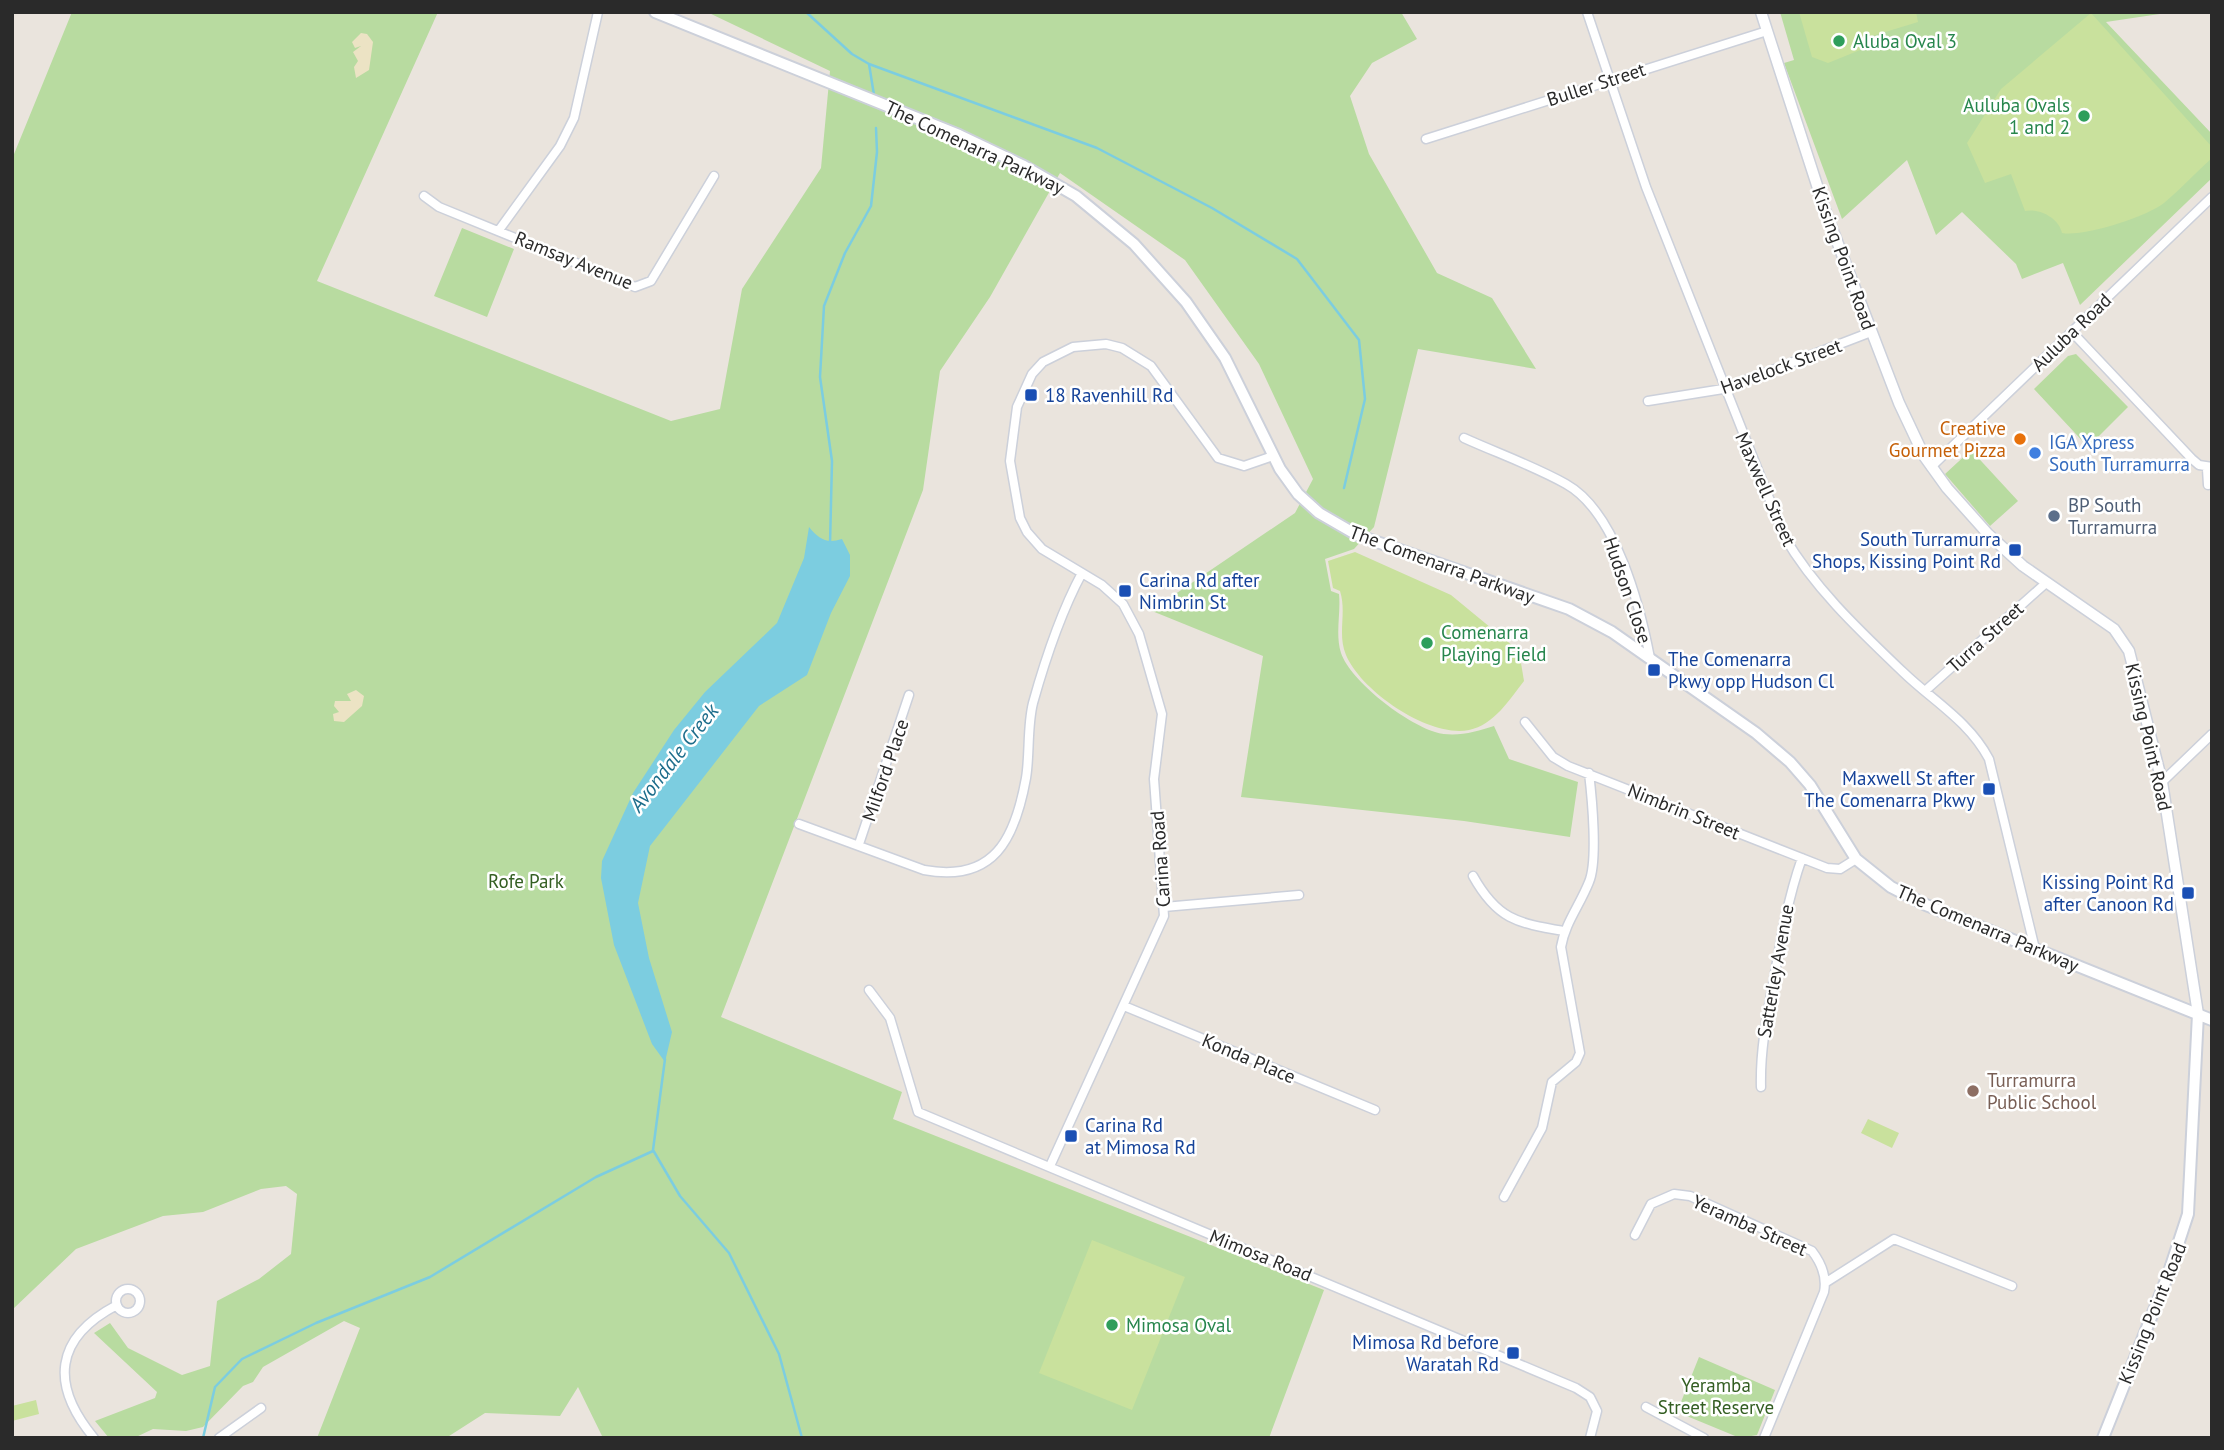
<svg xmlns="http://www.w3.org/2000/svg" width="2224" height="1450" viewBox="0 0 2224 1450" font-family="'PT Sans',sans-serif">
  <rect width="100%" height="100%" fill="#eae4dd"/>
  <path fill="#b8dba0" d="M72,12H438L317,281L671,421L720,409L742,289L821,168L830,71L707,12H1401L1417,39L1372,63L1350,96L1369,154L1437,273L1492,298L1536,369L1418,349L1374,527L1354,549L1325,559L1331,591L1339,594C1341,613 1335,634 1341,653C1351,682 1406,723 1435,732C1454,738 1476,732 1494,726L1509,759L1578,782L1570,837L1464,821L1241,797L1263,656L1152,611L1150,595L1165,601L1295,513L1313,479L1259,364L1185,260L1060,173L990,297L940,371L923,490L721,1017L902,1092L893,1119L1324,1290L1269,1438H603L578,1387L560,1416L485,1413L446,1438H317L360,1328L344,1321L263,1367L253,1382L243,1386L203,1427L186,1431L153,1429L134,1438H109L95,1421L155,1398L157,1392L94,1333L110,1323L128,1348L182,1375L210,1366L217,1301L259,1279L291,1254L297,1194L286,1186L261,1189L203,1212L163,1216L76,1249L12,1310V159Z
    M1780,12H2173L2106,22L2212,134V178L2080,305L2063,263L2022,279L2016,264L1962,212L1936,235L1907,160L1842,219L1784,63L1794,60Z
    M462,228L514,249L487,317L434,296Z
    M2076,354L2128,407L2088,447L2034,389L2068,356Z
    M1971,450L2018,501L1990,526L1945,474Z
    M1699,1357L1775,1390L1757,1435L1740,1438L1677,1412Z"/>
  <path fill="#ece3c4" d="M361,33L367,34L373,42L369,70L356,78L354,67L358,61L353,52L361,46L355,48L352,42Z
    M356,690L364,696L362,706L344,722L334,721L333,714L339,712L334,706L335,701H351L347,694Z"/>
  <path fill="#c9e19d" d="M1799,12H1916L1918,22L1872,36L1870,46L1828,63L1812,57Z
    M2091,13L2212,147V158C2196,172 2181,189 2164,203C2146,217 2084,237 2062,233C2059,218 2039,208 2025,211L2011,174L1985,183L1967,143L2001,89Z
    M1355,552L1451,595L1519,651L1524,681C1510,699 1494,725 1469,730C1429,738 1361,691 1346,655C1337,634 1347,613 1340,591L1333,588L1328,561Z
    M1868,1119L1899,1133L1892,1148L1861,1133Z
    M1092,1240L1185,1277L1132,1410L1039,1373Z
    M36,1400L39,1414L12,1421V1406Z"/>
  <path fill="#7ccde0" d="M809,527C819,539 826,544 842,539L850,555V576L831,613L807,675L759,706L650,846L638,903L649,958L672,1032L665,1062L652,1044L614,945L601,878L602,861L633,793L674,730L705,692L777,623L804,558Z"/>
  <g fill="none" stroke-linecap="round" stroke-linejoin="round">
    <path stroke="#7ccde0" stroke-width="2.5" d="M806,12L852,54L869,64L874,95
      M869,64L1097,148L1212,208L1297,259L1359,340L1365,399L1344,488
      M830,545L832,461L820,377L824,306L845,253L871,206L877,152L876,128
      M665,1059L653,1150L680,1196L729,1253L779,1354L802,1438
      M203,1438L215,1387L242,1359L316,1323L430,1277L596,1177L653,1151"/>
    <defs>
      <path id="minor" d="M1587,12L1646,187L1784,536C1814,588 1860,631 1903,672C1933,701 1969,721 1989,759L2035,949
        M1426,139L1767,31
        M424,196L439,207L635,287L651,281L714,176
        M499,230L560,146L574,118L598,12
        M2072,332L2192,459L2199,465L2212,467
        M1648,401L1723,389L1871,332
        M1464,438C1497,453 1534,466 1566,484C1616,512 1640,606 1650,658
        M1931,467L2212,197
        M2207,469L2208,485
        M1925,691L2046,583
        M1525,722L1553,757L1568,766L1827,868L1840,869L1856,859
        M2162,782L2212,734
        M799,824L924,870C994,883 1015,839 1026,778C1030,754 1027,727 1033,703C1045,660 1061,612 1082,573
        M859,844L909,695
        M1473,876C1497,919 1516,923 1564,931
        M1164,907L1299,895
        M869,990L890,1018L918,1112L1576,1388L1590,1397L1597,1411L1590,1438
        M1124,1006L1375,1110
        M1761,1087C1760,1050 1767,1016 1774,979C1781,938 1788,898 1802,858
        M1050,1166L1164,916L1154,779L1162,714L1139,634L1123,604L1102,585L1042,549L1027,532L1020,518L1010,461L1017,407L1032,374L1043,362L1073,347L1106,344L1122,348L1151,366L1218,458L1244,466L1273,456
        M1504,1197L1542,1128L1552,1082L1576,1062L1580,1053L1561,947C1565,923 1580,905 1589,882C1598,861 1592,798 1589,773
        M1635,1235L1651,1204L1674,1194L1690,1196L1812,1251C1822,1264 1827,1277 1824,1292L1764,1438
        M1825,1283L1894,1239L2012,1286
        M116 1301a12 12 0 1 1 24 0a12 12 0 1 1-24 0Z
        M1646,1407L1704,1438
        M94,1438C50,1385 54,1338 117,1305
        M219,1438L261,1408"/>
      <path id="tertiary" d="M1761,12L1825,210L1899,403L1924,456L1947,488L1988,534L2023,566L2114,629L2129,651L2162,782L2198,1014"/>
      <path id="secondary" d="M655,12L959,135L1024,166L1076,196L1134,244L1186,302L1225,358L1280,469L1298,494L1319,513L1357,535L1569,609L1612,632L1756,733L1790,762L1810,785L1856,859L1891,887L1926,905L2212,1020
        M2103,1438L2168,1275L2188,1214L2198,1014"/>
    </defs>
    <use href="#minor" stroke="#ccd0da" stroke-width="11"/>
    <use href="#tertiary" stroke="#ccd0da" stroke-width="13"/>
    <use href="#secondary" stroke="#ccd0da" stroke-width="14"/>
    <use href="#minor" stroke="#fff" stroke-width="8"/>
    <use href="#tertiary" stroke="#fff" stroke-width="10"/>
    <use href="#secondary" stroke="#fff" stroke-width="10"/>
  </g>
  <g fill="#2e9e5b" stroke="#fff" stroke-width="2.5">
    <circle cx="1839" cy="41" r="7"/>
    <circle cx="2084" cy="116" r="7"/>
    <circle cx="1427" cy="643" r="7"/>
    <circle cx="1112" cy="1325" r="7"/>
  </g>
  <g fill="#1a4fb4" stroke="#fff" stroke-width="2.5">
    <rect x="1024" y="388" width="14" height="14" rx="3.5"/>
    <rect x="2008" y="543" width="14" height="14" rx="3.5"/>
    <rect x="1118" y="584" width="14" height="14" rx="3.5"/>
    <rect x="1647" y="663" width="14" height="14" rx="3.5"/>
    <rect x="1982" y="782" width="14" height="14" rx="3.5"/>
    <rect x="2181" y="886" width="14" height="14" rx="3.5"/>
    <rect x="1064" y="1129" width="14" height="14" rx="3.5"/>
    <rect x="1506" y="1346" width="14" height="14" rx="3.5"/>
  </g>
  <circle fill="#e8710a" stroke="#fff" stroke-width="2.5" cx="2020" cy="439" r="7"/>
  <circle fill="#3f7fe0" stroke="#fff" stroke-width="2.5" cx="2035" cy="453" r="7"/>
  <circle fill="#5c6f8a" stroke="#fff" stroke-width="2.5" cx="2054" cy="516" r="7"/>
  <circle fill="#8d6e63" stroke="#fff" stroke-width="2.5" cx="1973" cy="1091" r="7"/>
  <g text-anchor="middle" stroke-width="5" stroke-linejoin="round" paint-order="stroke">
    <g font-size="19" fill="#27864d" stroke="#fff" text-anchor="start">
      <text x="1853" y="48">Aluba Oval 3</text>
      <text x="2070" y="112" text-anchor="end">Auluba Ovals<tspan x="2070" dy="22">1 and 2</tspan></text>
      <text x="1441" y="639">Comenarra<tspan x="1441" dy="22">Playing Field</tspan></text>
      <text x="1126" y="1332">Mimosa Oval</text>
    </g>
    <g font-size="19" fill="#2a2a2a" stroke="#fff">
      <text transform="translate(1596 84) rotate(-18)" y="7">Buller Street</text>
      <text transform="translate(975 147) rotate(25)" y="7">The Comenarra Parkway</text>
      <text transform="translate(1844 258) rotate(70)" y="7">Kissing Point Road</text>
      <text transform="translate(574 260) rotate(22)" y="7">Ramsay Avenue</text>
      <text transform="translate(2071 332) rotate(-44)" y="7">Auluba Road</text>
      <text transform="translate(1781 366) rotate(-20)" y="7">Havelock Street</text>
      <text transform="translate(1766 489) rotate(66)" y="7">Maxwell Street</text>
      <text transform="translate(1442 564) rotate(20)" y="7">The Comenarra Parkway</text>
      <text transform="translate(1628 590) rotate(71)" y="7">Hudson Close</text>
      <text transform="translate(1985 637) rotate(-42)" y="7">Turra Street</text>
      <text transform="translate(2149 737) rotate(77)" y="7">Kissing Point Road</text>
      <text transform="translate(885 770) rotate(-71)" y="7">Milford Place</text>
      <text transform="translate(1684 811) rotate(22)" y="7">Nimbrin Street</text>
      <text transform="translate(1160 859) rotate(-94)" y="7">Carina Road</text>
      <text transform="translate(1988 928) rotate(23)" y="7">The Comenarra Parkway</text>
      <text transform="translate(1775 971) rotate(-80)" y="7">Satterley Avenue</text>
      <text transform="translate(1249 1058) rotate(23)" y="7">Konda Place</text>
      <text transform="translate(1750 1225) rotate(24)" y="7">Yeramba Street</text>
      <text transform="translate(1261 1255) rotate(22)" y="7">Mimosa Road</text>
      <text transform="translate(2152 1313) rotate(-68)" y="7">Kissing Point Road</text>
    </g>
    <g font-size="19" fill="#164399" stroke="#fff" text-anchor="start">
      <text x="1045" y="402">18 Ravenhill Rd</text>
      <text x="2001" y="546" text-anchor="end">South Turramurra<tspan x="2001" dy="22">Shops, Kissing Point Rd</tspan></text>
      <text x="1139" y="587">Carina Rd after<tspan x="1139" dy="22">Nimbrin St</tspan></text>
      <text x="1668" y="666">The Comenarra<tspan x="1668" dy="22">Pkwy opp Hudson Cl</tspan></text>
      <text x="1975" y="785" text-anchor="end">Maxwell St after<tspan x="1975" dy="22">The Comenarra Pkwy</tspan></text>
      <text x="2174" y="889" text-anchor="end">Kissing Point Rd<tspan x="2174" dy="22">after Canoon Rd</tspan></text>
      <text x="1085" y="1132">Carina Rd<tspan x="1085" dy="22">at Mimosa Rd</tspan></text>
      <text x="1499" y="1349" text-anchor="end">Mimosa Rd before<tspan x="1499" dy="22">Waratah Rd</tspan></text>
    </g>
    <g font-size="19" fill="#c56008" stroke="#fff" text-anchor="end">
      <text x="2006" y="435">Creative<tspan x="2006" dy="22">Gourmet Pizza</tspan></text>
    </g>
    <g font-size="19" fill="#366cbe" stroke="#fff" text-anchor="start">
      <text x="2049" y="449">IGA Xpress<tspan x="2049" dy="22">South Turramurra</tspan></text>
    </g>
    <g font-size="19" fill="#4e5e75" stroke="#fff" text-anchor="start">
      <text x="2068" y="512">BP South<tspan x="2068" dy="22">Turramurra</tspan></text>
    </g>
    <g font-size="19" fill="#335e22" stroke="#fff">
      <text x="526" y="888">Rofe Park</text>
      <text x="1716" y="1392">Yeramba<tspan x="1716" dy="22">Street Reserve</tspan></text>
    </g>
    <g font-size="19" fill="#785e54" stroke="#fff" text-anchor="start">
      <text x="1987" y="1087">Turramurra<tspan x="1987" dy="22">Public School</tspan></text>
    </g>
    <g font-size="21" font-style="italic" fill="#1d6d8b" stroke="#fff">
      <text transform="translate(674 758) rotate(-52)" y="7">Avondale Creek</text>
    </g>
  </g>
  <rect width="2224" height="1450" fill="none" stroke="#2a2a2a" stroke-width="28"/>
</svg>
